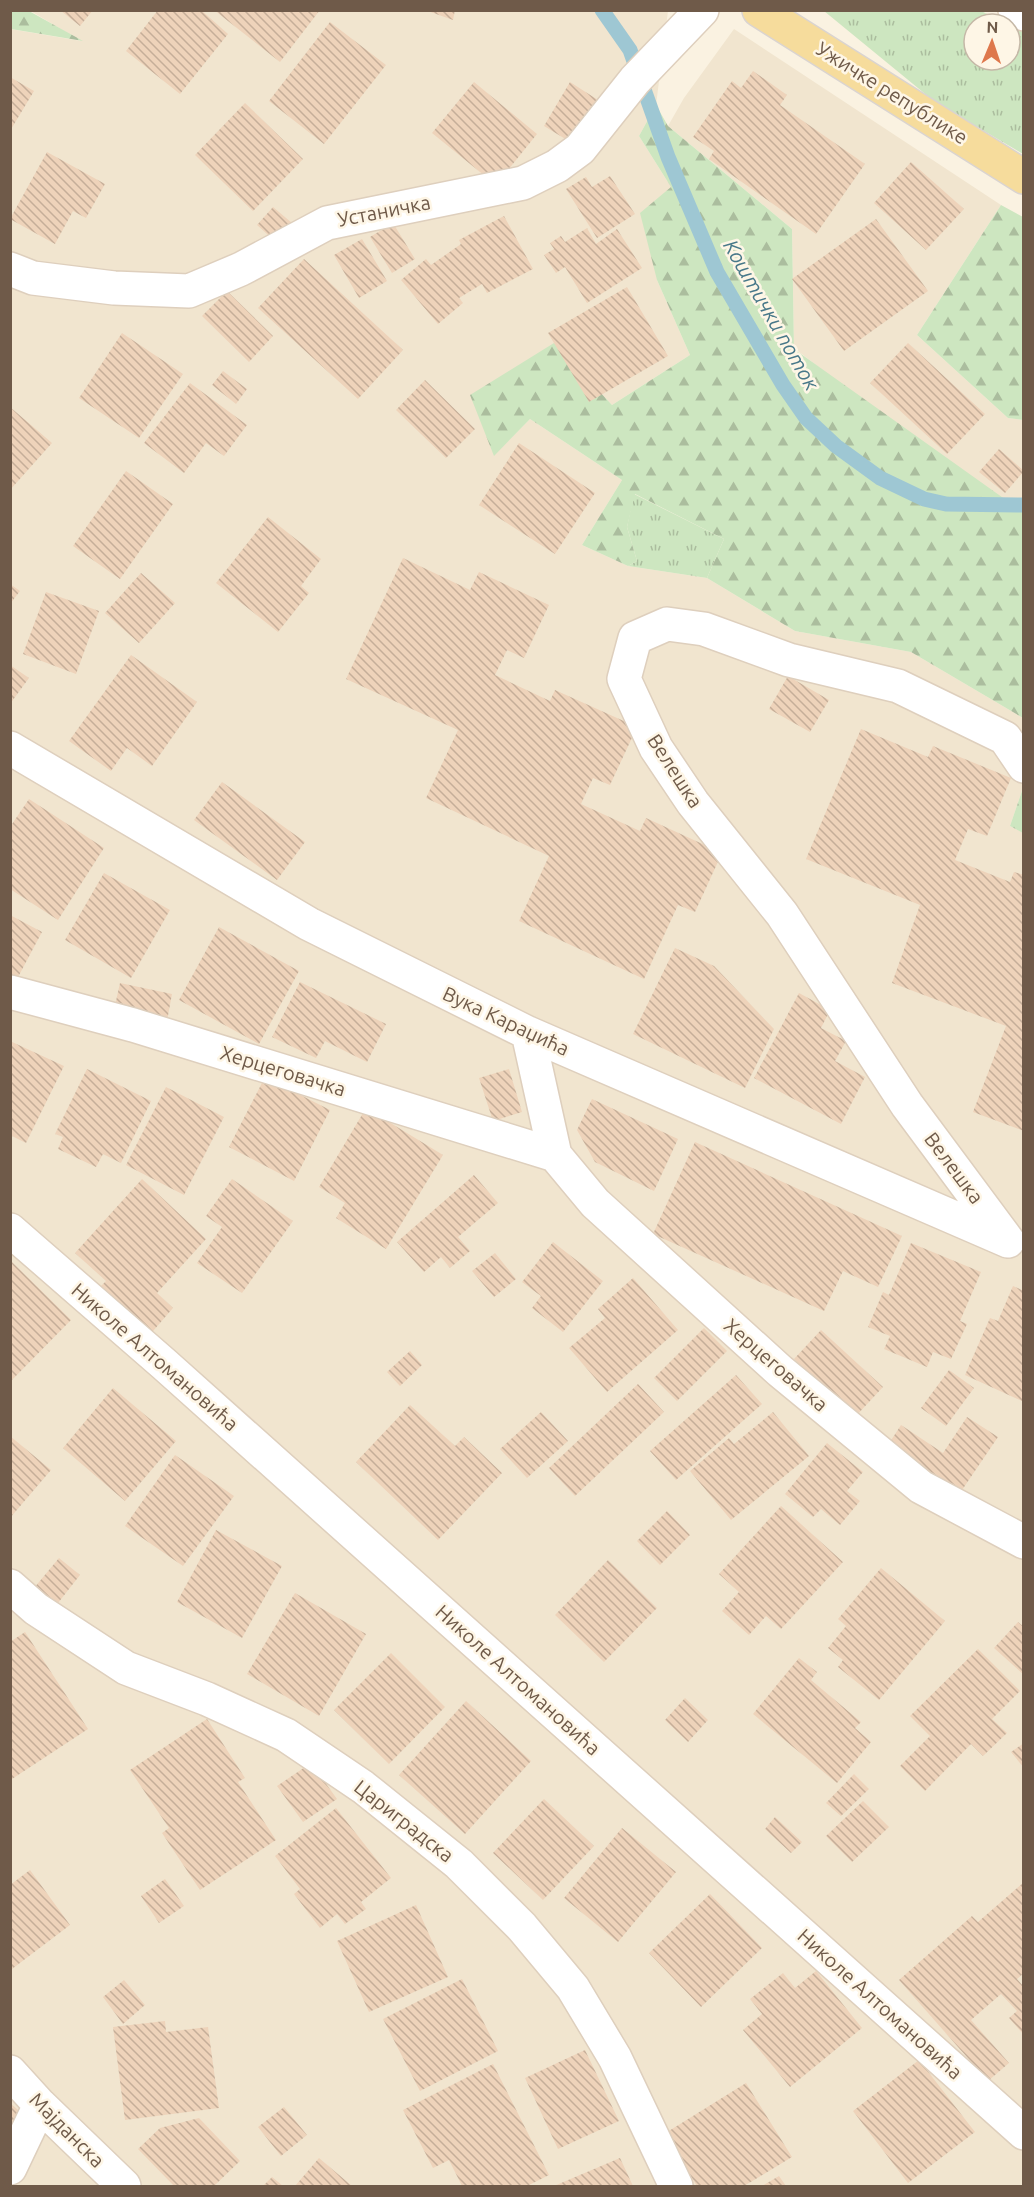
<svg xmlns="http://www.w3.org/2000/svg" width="1034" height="2197" viewBox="0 0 1034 2197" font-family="Ubuntu,sans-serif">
  <defs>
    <pattern id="grass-tufts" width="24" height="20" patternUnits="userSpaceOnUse" patternTransform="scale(1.5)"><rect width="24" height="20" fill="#cde6c0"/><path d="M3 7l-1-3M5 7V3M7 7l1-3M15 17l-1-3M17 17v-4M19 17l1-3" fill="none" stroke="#abbd9e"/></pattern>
    <pattern id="forest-firs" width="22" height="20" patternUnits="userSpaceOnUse" patternTransform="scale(1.5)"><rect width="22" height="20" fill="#cde6c0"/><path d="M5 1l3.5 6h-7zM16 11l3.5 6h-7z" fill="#abbd9e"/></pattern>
    <pattern id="building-back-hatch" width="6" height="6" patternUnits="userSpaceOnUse" patternTransform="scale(1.5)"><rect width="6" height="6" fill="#eed3ba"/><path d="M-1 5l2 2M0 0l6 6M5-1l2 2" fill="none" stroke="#c5ae99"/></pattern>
  </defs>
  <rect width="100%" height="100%" fill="#faf2e1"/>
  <path fill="#f1e5cf" d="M29,10L668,11L656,105L639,136L671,187L657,280L690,355L612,405L554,344L494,455L530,419L622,480L582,545L628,566L707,578L795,631L911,652L1023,718V788L1010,826L1024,833L1023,2186H11L10,29L81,41Z
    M734,29L1001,205L917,335L1008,418L1023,420V525L794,348L792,229L668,126L684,98Z"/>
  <path fill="url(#grass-tufts)" d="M824,11H981L1008,24H974V60H1010V25L1023,32V154L935,102Z
    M634,494L724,539L707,578L628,566L637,561L627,527Z"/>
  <path fill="url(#forest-firs)" d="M10,11H29L83,41L11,29Z
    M656,105L668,126L792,229L794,349L1023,512V718L911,652L795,631L707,578L724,539L635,494L627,527L637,561L628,566L582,545L622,480L530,419L494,456L470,395L554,343L612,405L690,355L657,280L640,213L671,187L639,136Z
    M1001,205L1023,217V420L1008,418L917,335Z
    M1023,788V833L1010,826Z"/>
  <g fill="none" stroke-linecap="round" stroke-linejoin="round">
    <path stroke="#9ec7d3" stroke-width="15" d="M602,10L630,50L668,157L717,272L783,385L806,418L836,446L880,478L924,499L946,504L1024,505"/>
  </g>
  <path fill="url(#building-back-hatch)" d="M60,10H93L80,26Z
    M158,10H201L228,34L180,94L126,51Z
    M214,10H320L280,62Z
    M425,10H455L453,20Z
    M330,22L386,65L324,144L269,101Z
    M753,71L787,95L780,105L865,164L816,234L709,159L714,151L693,137L732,81L741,88Z
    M10,77L34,91L10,131Z
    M474,82L537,134L496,185L432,133Z
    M570,82L598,100L572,143L544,126Z
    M245,103L303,159L253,211L195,155Z
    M47,152L105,184L86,218L73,211L55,244L10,219Z
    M911,162L964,209L926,250L874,203Z
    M610,176L635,214L597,238L566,189L586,177L592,187Z
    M273,207L292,223L276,242L257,225Z
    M504,216L533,269L487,293L482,284L459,298L463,303L438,324L401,280L426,259L431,265L461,244L459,240Z
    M876,219L928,291L844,351L792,279Z
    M393,223L415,259L392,273L370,237Z
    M587,228L596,244L617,229L642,268L587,303L565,267L556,273L544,255L554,249L550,243L561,236L565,242Z
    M362,239L387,281L359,298L334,255Z
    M304,259L403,350L358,399L258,308Z
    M627,287L668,356L589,402L548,333Z
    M227,291L273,336L249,362L202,316Z
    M122,333L183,374L139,438L79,398Z
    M908,343L985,414L947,454L870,383Z
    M223,371L247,389L236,404L212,385Z
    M425,380L475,429L446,458L396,410Z
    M190,383L247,425L224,456L206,443L184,473L144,443Z
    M10,407L52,443L10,490Z
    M519,443L595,493L555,554L479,505Z
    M999,449L1024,471L1005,493L979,472Z
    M126,471L173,504L120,579L73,546Z
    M268,517L321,559L301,586L309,593L278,632L216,583Z
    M403,558L470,590L479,572L549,605L524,658L507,650L495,675L550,701L555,690L637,727L610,785L593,778L581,804L640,831L646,818L722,853L695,912L678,905L644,979L519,921L549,856L426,798L458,730L346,679Z
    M141,573L175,603L139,643L105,613Z
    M10,584L20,591L10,604Z
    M46,592L99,611L76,674L23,654Z
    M131,655L197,702L152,766L127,748L111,771L69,741Z
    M10,665L29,678L10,704Z
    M788,676L829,700L810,732L769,709Z
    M861,729L928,757L933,746L1011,778L987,836L968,829L955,860L1010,882L1014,872L1024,875V1131L973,1112L1006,1026L892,983L920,905L806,859Z
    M222,782L305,842L277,880L194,820Z
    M29,799L104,848L58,920L10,889V827Z
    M104,873L170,910L131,978L65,940Z
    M10,915L42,932L17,979L10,976Z
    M219,927L299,971L259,1044L179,1000Z
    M675,948L714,966L774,1029L745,1088L633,1034Z
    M300,982L386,1024L367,1062L325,1041L316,1058L272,1037Z
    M120,983L172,994L167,1021L114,1010Z
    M799,993L830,1010L821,1028L846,1041L835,1061L865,1077L841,1124L754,1078Z
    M10,1041L64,1066L26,1143L10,1135Z
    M87,1069L151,1101L121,1163L103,1154L96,1167L58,1149L63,1137L55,1134Z
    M509,1069L522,1112L493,1121L479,1078Z
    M265,1077L330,1110L294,1181L229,1147Z
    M166,1087L224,1117L184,1195L126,1165Z
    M592,1099L678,1139L654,1191L595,1162L577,1130Z
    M366,1108L443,1155L386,1249L336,1218L345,1203L319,1187Z
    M695,1142L902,1236L878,1287L843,1271L824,1311L653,1234Z
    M474,1175L498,1203L458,1237L470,1251L450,1268L441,1257L424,1272L397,1242Z
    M142,1179L206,1239L157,1293L173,1308L147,1338L100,1287L106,1281L75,1253Z
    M232,1179L293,1221L242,1293L197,1263L222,1227L206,1216Z
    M553,1242L603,1281L563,1332L532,1308L541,1296L522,1282Z
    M911,1243L981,1272L960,1321L967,1324L951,1359L933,1352L927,1367L884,1349L890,1336L868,1327L883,1292L889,1295Z
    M495,1253L516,1279L494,1297L472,1271Z
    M10,1260L71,1320L10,1382Z
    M633,1278L678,1330L607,1392L569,1348L605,1318L598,1309Z
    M1013,1286L1024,1291V1402L965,1375L990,1318L998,1321Z
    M704,1328L727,1351L677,1401L654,1378Z
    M821,1330L883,1387L855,1417L794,1359Z
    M410,1351L422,1365L400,1386L387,1372Z
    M949,1370L974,1388L946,1426L921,1408Z
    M736,1375L762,1404L676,1480L650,1451Z
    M638,1384L664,1412L575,1496L549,1468Z
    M113,1388L176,1441L125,1501L63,1448Z
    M410,1405L455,1446L464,1437L502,1473L438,1540L356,1462Z
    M541,1412L568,1441L527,1478L500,1449Z
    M773,1412L809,1456L731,1520L690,1471L729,1438L734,1444Z
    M967,1417L998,1437L958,1496L886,1448L901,1425L943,1453Z
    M10,1436L51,1470L10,1518Z
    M827,1443L863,1472L847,1491L860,1501L840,1525L821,1509L813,1517L785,1494Z
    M175,1455L234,1496L183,1566L125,1526Z
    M781,1506L843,1562L781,1629L766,1616L749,1635L722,1611L739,1592L719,1574Z
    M667,1511L690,1535L660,1565L637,1541Z
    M216,1530L282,1566L242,1638L177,1602Z
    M59,1558L80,1575L51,1612L29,1594Z
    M608,1560L657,1608L604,1662L555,1615Z
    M881,1568L945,1621L879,1700L838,1667L843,1660L828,1648L846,1626L838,1619Z
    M295,1593L366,1634L319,1716L247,1674Z
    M1018,1622L1024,1627V1675L994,1648Z
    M25,1632L88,1729L12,1779L10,1642Z
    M978,1649L1020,1691L992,1719L1007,1733L983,1756L971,1744L925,1791L900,1766L930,1736L910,1716Z
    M391,1653L445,1707L389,1764L334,1710Z
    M799,1658L817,1672L811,1680L861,1722L855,1728L871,1742L837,1783L753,1714Z
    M685,1698L708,1720L688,1742L665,1720Z
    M466,1701L531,1761L465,1834L399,1775Z
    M207,1719L245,1778L238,1782L276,1840L200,1890L162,1833L169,1828L130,1770Z
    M1024,1743V1768L1011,1752Z
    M311,1763L337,1799L303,1822L277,1786Z
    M854,1774L869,1789L841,1816L826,1803Z
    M544,1799L594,1846L543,1900L493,1853Z
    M863,1801L889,1827L852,1862L826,1836Z
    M336,1808L391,1878L361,1902L366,1909L345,1924L337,1914L320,1928L294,1894L300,1889L275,1856Z
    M775,1817L802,1842L791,1853L765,1829Z
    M622,1828L676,1872L618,1942L564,1898Z
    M30,1870L70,1925L12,1969L10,1885Z
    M165,1879L184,1906L159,1923L141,1896Z
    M1024,1882V1973L1017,1979L1024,1987V2035L1009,2018L1017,2011L1001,1994L971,2020L1009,2063L988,2081L899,1980L972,1916L978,1922Z
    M710,1894L762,1948L701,2007L649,1953Z
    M416,1905L448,1977L369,2012L337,1941Z
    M816,1971L862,2028L790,2087L743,2030L762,2014L750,1999L783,1973L795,1988Z
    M462,1979L498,2051L420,2091L383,2019Z
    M124,1980L145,2005L123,2024L103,1997Z
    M165,2021L166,2032L208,2027L219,2108L125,2120L113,2027Z
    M585,2050L619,2121L558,2149L525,2078Z
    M919,2060L975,2132L908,2183L853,2111Z
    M493,2064L549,2175L527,2186H462L449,2160L433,2168L403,2110Z
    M746,2083L792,2157L744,2186H697L664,2134Z
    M10,2103L25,2116L10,2132Z
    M284,2107L307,2135L281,2156L258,2127Z
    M199,2118L240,2161L214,2186H174L138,2149L160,2128Z
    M319,2158L352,2186H295Z
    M620,2158L633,2186H554Z
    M779,2176L786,2186H762Z
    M272,2177L283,2186H263Z"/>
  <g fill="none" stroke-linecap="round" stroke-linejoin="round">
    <defs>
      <path id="street" d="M10,269L33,278L114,288L189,291L241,269L327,223L523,183L557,166L580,149L635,80L702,10
        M10,748L309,924L528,1033L1008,1241
        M10,992L133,1025L555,1155
        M528,1033L555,1155L595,1203L780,1371L921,1487L1024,1542
        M10,1230L164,1364L1024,2133
        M1008,1241L907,1105L782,914L693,803L656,748L624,679L635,638L667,624L704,629L789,660L898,686L1005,738L1024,766
        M10,1586L36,1609L126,1668L207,1699L286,1735L363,1787L459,1864L522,1927L573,1988L615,2058L676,2186
        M10,2072L40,2105L124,2186
        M10,2168L40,2105"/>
      <path id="secondary" d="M1015,10L1024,14"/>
      <path id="primary" d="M759,10L1024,177"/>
    </defs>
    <use href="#street" stroke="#decfbd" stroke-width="36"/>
    <use href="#secondary" stroke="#dfceb9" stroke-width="36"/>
    <use href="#primary" stroke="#dad4d0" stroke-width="36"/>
    <use href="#street" stroke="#fff" stroke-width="33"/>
    <use href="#secondary" stroke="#fff" stroke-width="33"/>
    <use href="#primary" stroke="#f6dc9c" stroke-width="33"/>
  </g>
  <g text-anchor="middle" stroke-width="5" stroke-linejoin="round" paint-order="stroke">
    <g font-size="20" fill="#6f5a49" stroke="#fef6e6">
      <text transform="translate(892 93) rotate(32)" y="7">Ужичке републике</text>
      <text transform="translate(384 211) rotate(-11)" y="7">Устаничка</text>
      <text transform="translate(675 771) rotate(57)" y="7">Велешка</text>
      <text transform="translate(506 1021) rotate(25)" y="7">Вука Караџића</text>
      <text transform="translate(283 1071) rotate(17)" y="7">Херцеговачка</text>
      <text transform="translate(954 1168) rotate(53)" y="7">Велешка</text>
      <text transform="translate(155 1357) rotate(41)" y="7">Николе Алтомановића</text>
      <text transform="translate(776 1365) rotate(41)" y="7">Херцеговачка</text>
      <text transform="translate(518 1680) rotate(42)" y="7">Николе Алтомановића</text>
      <text transform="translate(404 1821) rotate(38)" y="7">Цариградска</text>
      <text transform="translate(880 2004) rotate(42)" y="7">Николе Алтомановића</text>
      <text transform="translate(67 2130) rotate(45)" y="7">Мајданска</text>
    </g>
    <g font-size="21" font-style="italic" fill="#487889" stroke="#fef6e6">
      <text transform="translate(771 315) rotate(60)" y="7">Коштички поток</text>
    </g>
  </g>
  <rect width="1034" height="2197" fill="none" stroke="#6f5a49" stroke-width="24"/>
  <g transform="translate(992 42) rotate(2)"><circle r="28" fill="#fef6e6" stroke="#c5b8a7" stroke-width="1.5"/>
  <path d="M0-4.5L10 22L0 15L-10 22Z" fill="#de784c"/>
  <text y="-9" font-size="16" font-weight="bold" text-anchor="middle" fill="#6f5a49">N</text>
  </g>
</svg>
